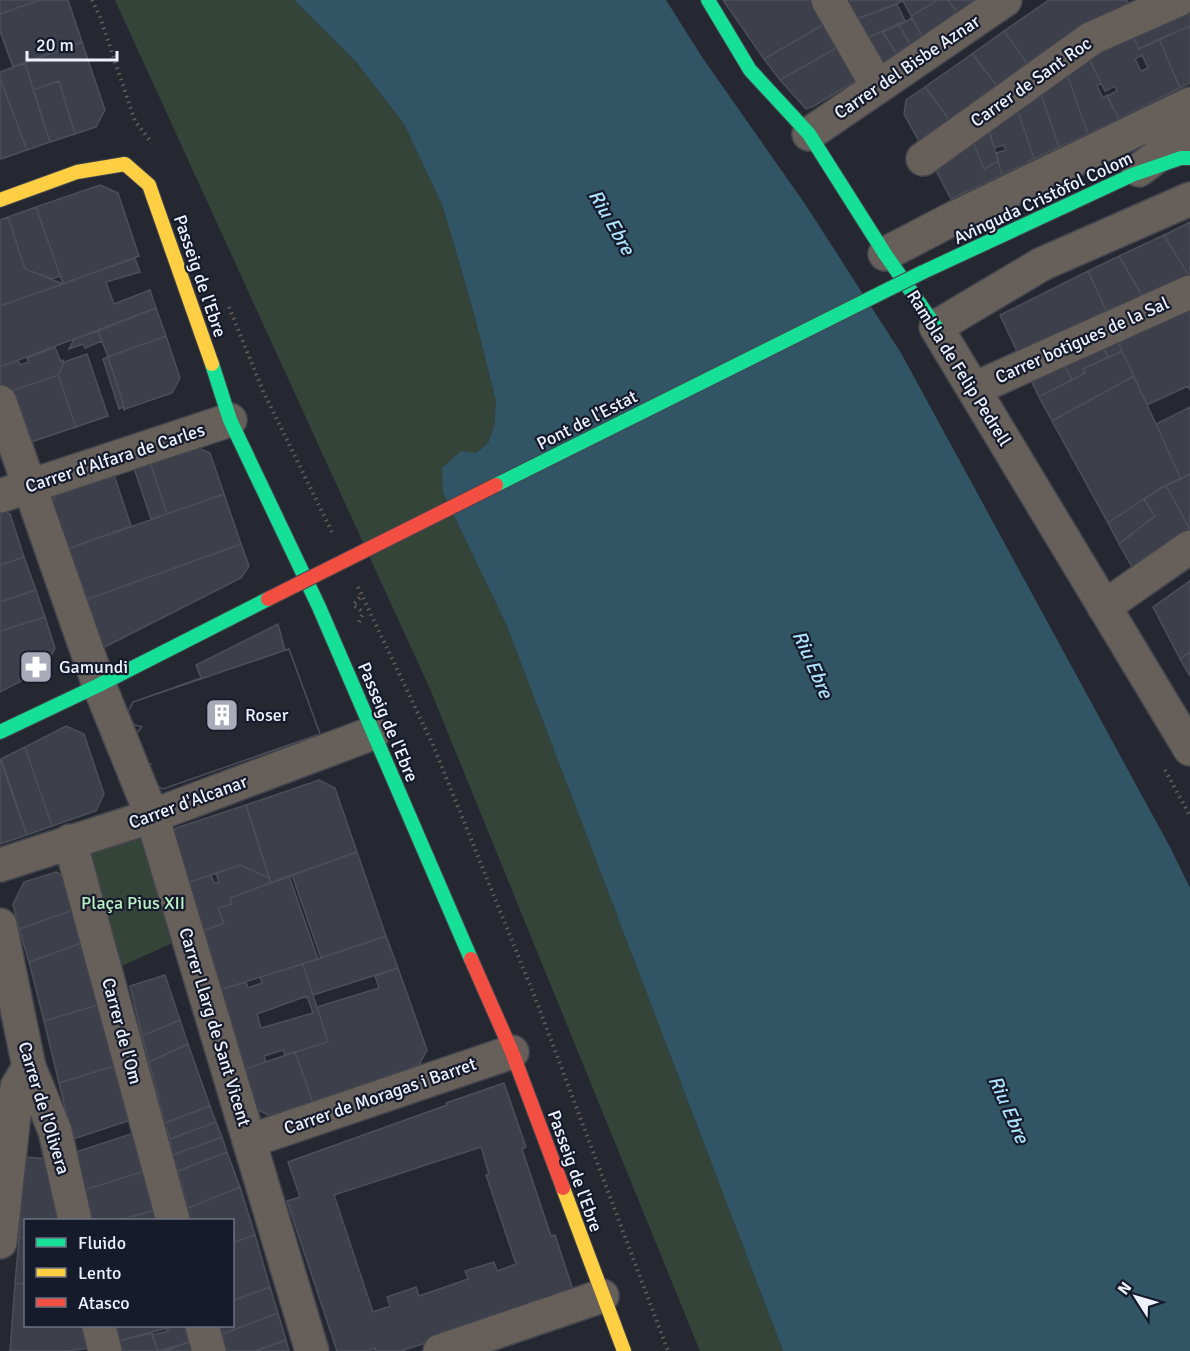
<svg xmlns="http://www.w3.org/2000/svg" width="1190" height="1351" viewBox="0 0 1190 1351" font-family="Signika,sans-serif">
  <rect width="100%" height="100%" fill="#252831"/>
  <path fill="#354438" d="M115,0H294L356,62L404,124L443,207L474,314L496,400L494,427L488,443L476,453L443,493L506,624L783,1351H700L430,689Z
    M152,816L188,936L106,973L70,841Z"/>
  <path fill="#325566" d="M294,0H666L702,57L805,204L901,353L1171,849L1190,888V1351H783L506,624L443,493L442,468L461,451L476,453L488,443L494,427L496,401L474,314L443,207L404,124L356,62Z"/>
  <path fill="#3d404a" stroke="#4c4f58" stroke-width="1.5" fill-rule="evenodd" d="M0,0H40L0,14Z
    M40,0H68L82,42L13,67L0,31V14Z
    M723,0H813L826,23L764,59Z
    M852,0H938L911,16L903,1L852,21L843,5Z
    M938,0H948L960,16L926,43L911,16Z
    M948,0H981L960,16Z
    M1049,0H1127L1133,13L1029,66L1004,31Z
    M897,4L905,21L863,40L852,21Z
    M1190,4V26L1139,49L1131,31Z
    M912,18L926,43L915,52L899,25Z
    M826,23L838,47L780,80L764,59Z
    M899,25L915,52L902,63L883,32Z
    M1190,26V83L1180,88L1159,39Z
    M882,31L902,63L887,74L863,40Z
    M1004,31L1029,66L999,88L972,54Z
    M1131,31L1139,49L1159,39L1180,88L1119,119L1107,96L1117,91L1115,86L1105,91L1087,55ZM1142,55L1148,68L1141,71L1135,59Z
    M82,42L105,110L96,127L75,134L59,81L33,90L25,63Z
    M838,47L856,81L812,107L806,109L780,80Z
    M972,54L999,88L951,122L925,87Z
    M1087,55L1101,83L1097,86L1103,98L1107,95L1119,119L1088,134L1065,69Z
    M25,63L50,142L27,150L0,78V72Z
    M1065,69L1088,134L1059,147L1039,88Z
    M0,78L27,150L1,159L0,157Z
    M59,81L75,134L50,142L33,90Z
    M925,87L951,122L920,143L904,114L906,100Z
    M1039,88L1059,147L1034,159L1016,106Z
    M1016,106L1034,159L1002,175L996,153L1006,150L1003,145L994,148L988,127Z
    M988,127L998,161L984,169L972,139Z
    M972,139L984,169L998,161L1002,175L951,199L934,167Z
    M100,185L118,193L139,256L63,284L36,207Z
    M36,207L60,276L52,279L25,269L8,217Z
    M8,217L25,269L63,284L0,306V220Z
    M1190,222V278L1164,235Z
    M1164,235L1190,278L1148,306L1119,256Z
    M1119,256L1148,306L1111,321L1088,271Z
    M135,258L140,272L106,282L114,304L150,290L156,308L0,367V306Z
    M1088,271L1111,321L1021,360L1000,315Z
    M1190,305V390L1188,386L1147,405L1113,331Z
    M156,308L166,336L108,357L98,331Z
    M98,331L102,341L85,348L83,344L69,349L74,339Z
    M1113,331L1122,351L1108,358L1099,337Z
    M166,336L180,378L172,393L125,409L108,357Z
    M1099,337L1108,357L1083,369L1085,373L1072,380L1059,355Z
    M55,347L61,362L63,360L64,362L58,375L0,395V367L18,360L20,365L29,362L27,358Z
    M1122,351L1134,376L1052,421L1039,397L1085,373L1083,369Z
    M87,354L108,416L76,427L58,375L64,362Z
    M1059,355L1072,380L1039,397L1026,370Z
    M108,357L125,409L124,410L123,407L119,409L103,359Z
    M58,375L76,427L28,443L0,395Z
    M1134,376L1181,479L1162,487L1108,523L1052,421Z
    M1190,407V474L1181,479L1156,424Z
    M194,446L210,453L224,494L167,514L150,462Z
    M150,462L167,514L151,519L134,468Z
    M1190,474V530L1166,485Z
    M114,475L131,526L59,552L46,512L55,496Z
    M1166,485L1190,530V541L1137,576L1119,544L1155,516L1144,499Z
    M224,494L241,544L77,603L59,552Z
    M1144,499L1155,516L1119,544L1108,523Z
    M0,509L10,514L24,557L0,565Z
    M241,544L249,566L241,578L105,647L88,639L77,603Z
    M24,557L36,590L0,602V565Z
    M1190,581V652L1180,659L1153,607Z
    M36,590L45,617L0,631V602Z
    M45,617L55,648L45,669L0,692V631Z
    M278,624L285,650L289,649L320,734L163,789L151,783L147,771L151,764L147,763L135,735L142,727L132,724L128,712L133,702L201,678L196,665Z
    M289,649L320,734L163,789L151,783L147,771L151,764L147,763L135,735L142,727L132,724L128,712L133,702Z
    M1190,652V676L1180,659Z
    M66,726L84,734L104,794L96,811L52,826L25,747Z
    M25,747L52,826L27,835L1,759Z
    M0,759L27,835L0,844Z
    M319,780L335,788L357,852L271,883L246,805Z
    M246,805L269,878L240,865L181,885L168,845L176,828Z
    M357,852L386,936L321,958L292,875Z
    M240,865L269,878L271,883L230,898L232,904L218,908L224,923L197,933L181,885L211,875L214,883L219,882L216,873Z
    M56,872L67,879L76,909L19,929L13,904L24,882Z
    M289,876L318,959L216,991L197,933L224,923L218,908L232,904L230,898Z
    M76,909L84,942L29,962L19,929Z
    M386,936L398,968L313,995L303,964Z
    M84,942L101,1004L44,1021L29,962Z
    M303,964L328,1042L285,1055L283,1050L264,1056L266,1062L242,1070L216,991L246,982L248,988L262,983L260,977ZM307,996L313,1013L261,1028L257,1014Z
    M398,968L427,1050L419,1065L313,1103L295,1052L328,1042L317,1007L379,988L375,976Z
    M165,975L180,1020L142,1036L130,986Z
    M101,1004L117,1065L59,1083L44,1021Z
    M180,1020L188,1044L149,1062L142,1036Z
    M188,1044L210,1106L165,1123L149,1062Z
    M295,1052L313,1103L272,1117L256,1109L242,1070Z
    M117,1065L131,1120L73,1139L59,1083Z
    M504,1083L526,1147L522,1149L551,1236L555,1235L575,1296L535,1307L401,1351H376L375,1348L369,1351H337L287,1201L300,1197L288,1162L447,1105L446,1103ZM481,1147L489,1174L486,1175L516,1264L497,1271L494,1262L465,1271L468,1279L419,1296L416,1287L387,1297L390,1306L373,1312L334,1195Z
    M210,1106L216,1122L170,1139L165,1123Z
    M216,1122L222,1137L173,1155L170,1139Z
    M134,1133L145,1171L84,1190L76,1152Z
    M222,1137L227,1152L178,1171L173,1155Z
    M227,1152L240,1187L188,1208L178,1171Z
    M25,1157L50,1159L64,1220H26V1237L19,1238Z
    M145,1171L155,1210L120,1220H91L84,1190Z
    M240,1187L255,1235L232,1243V1220H191L188,1208Z
    M155,1210L157,1220H120L138,1215Z
    M255,1235L270,1287L232,1301V1243Z
    M26,1237V1283L15,1284L19,1238Z
    M26,1283V1326H86L91,1348L65,1351H10L15,1284Z
    M270,1287L278,1313L222,1334L220,1326H232V1301Z
    M278,1313L286,1340L255,1351H227L222,1334Z
    M111,1326H175L114,1342Z
    M175,1326H186L190,1342L158,1351L152,1335L168,1331L167,1329Z
    M152,1333L158,1351H116L114,1342Z
    M286,1340L289,1351H255L267,1347Z
    M190,1342L192,1351H163L170,1349Z"/>
  <g fill="none" stroke-linecap="round" stroke-linejoin="round">
    <defs>
      <path id="street" d="M828,0L878,87
        M809,134L1005,0
        M923,159L1092,38L1178,0
        M1139,170L1190,131
        M1190,199L1042,264L936,327L1190,749
        M885,254L958,216L1190,104
        M974,389L1190,292
        M0,402L99,685L152,816L312,1351
        M0,496L230,420
        M1104,607L1190,547
        M70,841L173,1220
        M0,865L152,816L373,733
        M0,925L29,1067L55,1131L75,1220
        M249,1141L512,1052
        M0,1242L17,1087L29,1067
        M99,1326L105,1351
        M202,1326L209,1351
        M440,1351L602,1296"/>
      <path id="fast" d="M708,0L750,70L809,134L885,254L936,327
        M921,273L1132,175L1181,158H1190
        M212,364L230,420L319,607L471,959
        M0,732L99,685L268,599"/>
      <path id="slow" d="M0,200L77,172L125,164L149,185L212,364
        M563,1188L624,1351"/>
      <path id="jam" d="M471,959L512,1052L563,1188"/>
    </defs>
    <use href="#street" stroke="#42454d" stroke-width="36"/>
    <use href="#fast" stroke="#42454d" stroke-width="16"/>
    <use href="#slow" stroke="#42454d" stroke-width="16"/>
    <use href="#jam" stroke="#42454d" stroke-width="16"/>
    <path stroke="#635e5d" stroke-width="4" stroke-dasharray="1.5 4.5" stroke-linecap="butt" d="M92,0L100,17L135,121L152,143
      M229,307L263,391L332,532
      M358,587L433,745L536,1000L668,1351
      M359,622L362,615L360,610L353,605L362,595
      M1165,770L1190,816"/>
    <use href="#street" stroke="#675f5a" stroke-width="33"/>
    <use href="#fast" stroke="#16e098" stroke-width="14"/>
    <use href="#slow" stroke="#ffcf43" stroke-width="14"/>
    <use href="#jam" stroke="#f24e42" stroke-width="14"/>
    <defs>
      <path id="fast-bridge" d="M496,485L921,273"/>
      <path id="jam-bridge" d="M268,599L496,485"/>
    </defs>
    <use href="#fast-bridge" stroke="#42454d" stroke-width="16" stroke-linecap="butt"/>
    <use href="#jam-bridge" stroke="#42454d" stroke-width="16" stroke-linecap="butt"/>
    <use href="#fast-bridge" stroke="#16e098" stroke-width="14"/>
    <use href="#jam-bridge" stroke="#f24e42" stroke-width="14"/>
  </g>
  <defs>
    <symbol id="pharmacy-square" viewBox="-11 -11 22 22"><rect x="-9" y="-9" width="18" height="18" rx="4" fill="#a8abb7" stroke="#161b2c"/><path d="M-2-6h4v4h4v4h-4v4h-4v-4h-4v-4h4Z" fill="#fff"/></symbol>
    <symbol id="building-square" viewBox="-11 -11 22 22"><rect x="-9" y="-9" width="18" height="18" rx="4" fill="#a8abb7" stroke="#161b2c"/><path d="M-4-6H4V6H1V3H-1V6H-4ZM-2.5-4.3h1.7v1.8h-1.7ZM.8-4.3h1.7v1.8H.8ZM-2.5-1h1.7V.8h-1.7ZM.8-1h1.7V.8H.8Z" fill="#fff"/></symbol>
  </defs>
  <g fill-rule="evenodd">
    <use href="#pharmacy-square" x="17" y="648" width="38" height="38"/>
    <use href="#building-square" x="203" y="696" width="38" height="38"/>
  </g>
  <g text-anchor="middle" stroke-width="4.5" stroke-linejoin="round" paint-order="stroke">
    <g font-size="18" fill="#eef2ff" stroke="#161b2c">
      <text transform="translate(907 67) rotate(-34)" y="6">Carrer del Bisbe Aznar</text>
      <text transform="translate(1031 82) rotate(-35)" y="6">Carrer de Sant Roc</text>
      <text transform="translate(1043 198) rotate(-25)" y="6">Avinguda Cristòfol Colom</text>
      <text transform="translate(200 276) rotate(71)" y="6">Passeig de l'Ebre</text>
      <text transform="translate(1082 340) rotate(-24)" y="6">Carrer botigues de la Sal</text>
      <text transform="translate(959 368) rotate(58)" y="6">Rambla de Felip Pedrell</text>
      <text transform="translate(587 420) rotate(-27)" y="6">Pont de l'Estat</text>
      <text transform="translate(115 458) rotate(-18)" y="6">Carrer d'Alfara de Carles</text>
      <text transform="translate(388 722) rotate(67)" y="6">Passeig de l'Ebre</text>
      <text transform="translate(188 802) rotate(-20)" y="6">Carrer d'Alcanar</text>
      <text transform="translate(215 1027) rotate(73)" y="6">Carrer Llarg de Sant Vicent</text>
      <text transform="translate(122 1031) rotate(75)" y="6">Carrer de l'Om</text>
      <text transform="translate(380 1096) rotate(-19)" y="6">Carrer de Moragas i Barret</text>
      <text transform="translate(44 1108) rotate(73)" y="6">Carrer de l'Olivera</text>
      <text transform="translate(575 1171) rotate(70)" y="6">Passeig de l'Ebre</text>
    </g>
    <g font-size="18" fill="#eef2ff" stroke="#161b2c" text-anchor="start">
      <text x="59" y="673">Gamundi</text>
      <text x="245" y="721">Roser</text>
    </g>
    <g font-size="18" fill="#baf0c3" stroke="#161b2c">
      <text x="133" y="909">Plaça Pius XII</text>
    </g>
    <g font-size="20" font-style="italic" fill="#aee3fe" stroke="#161b2c">
      <text transform="translate(612 222) rotate(60)" y="7">Riu Ebre</text>
      <text transform="translate(813 664) rotate(66)" y="7">Riu Ebre</text>
      <text transform="translate(1009 1109) rotate(66)" y="7">Riu Ebre</text>
    </g>
  </g>
  <rect x="24" y="1219" width="210" height="108" fill="#161b2c" stroke="#6c7180" stroke-width="1.5"/>
  <rect x="36" y="1238" width="30" height="9" fill="#16e098" stroke="#6c7180" stroke-width="1.5"/>
  <text x="78" y="1249" font-size="18" fill="#eef2ff">Fluido</text>
  <rect x="36" y="1268" width="30" height="9" fill="#ffcf43" stroke="#6c7180" stroke-width="1.5"/>
  <text x="78" y="1279" font-size="18" fill="#eef2ff">Lento</text>
  <rect x="36" y="1298" width="30" height="9" fill="#f24e42" stroke="#6c7180" stroke-width="1.5"/>
  <text x="78" y="1309" font-size="18" fill="#eef2ff">Atasco</text>
  <g transform="translate(1136 1297) rotate(307)" stroke="#161b2c" stroke-width="4.5" paint-order="stroke">
  <path d="M0-4.5L10 22L0 15L-10 22Z" fill="#eef2ff"/>
  <text y="-9" font-size="16" font-weight="bold" text-anchor="middle" fill="#eef2ff">N</text>
  </g>
  <path d="M27 51v9h90v-9" fill="none" stroke="#eef2ff" stroke-width="3"/>
  <text x="36" y="51" font-size="18" fill="#eef2ff" stroke="#161b2c" stroke-width="4.5" paint-order="stroke">20 m</text>
</svg>
